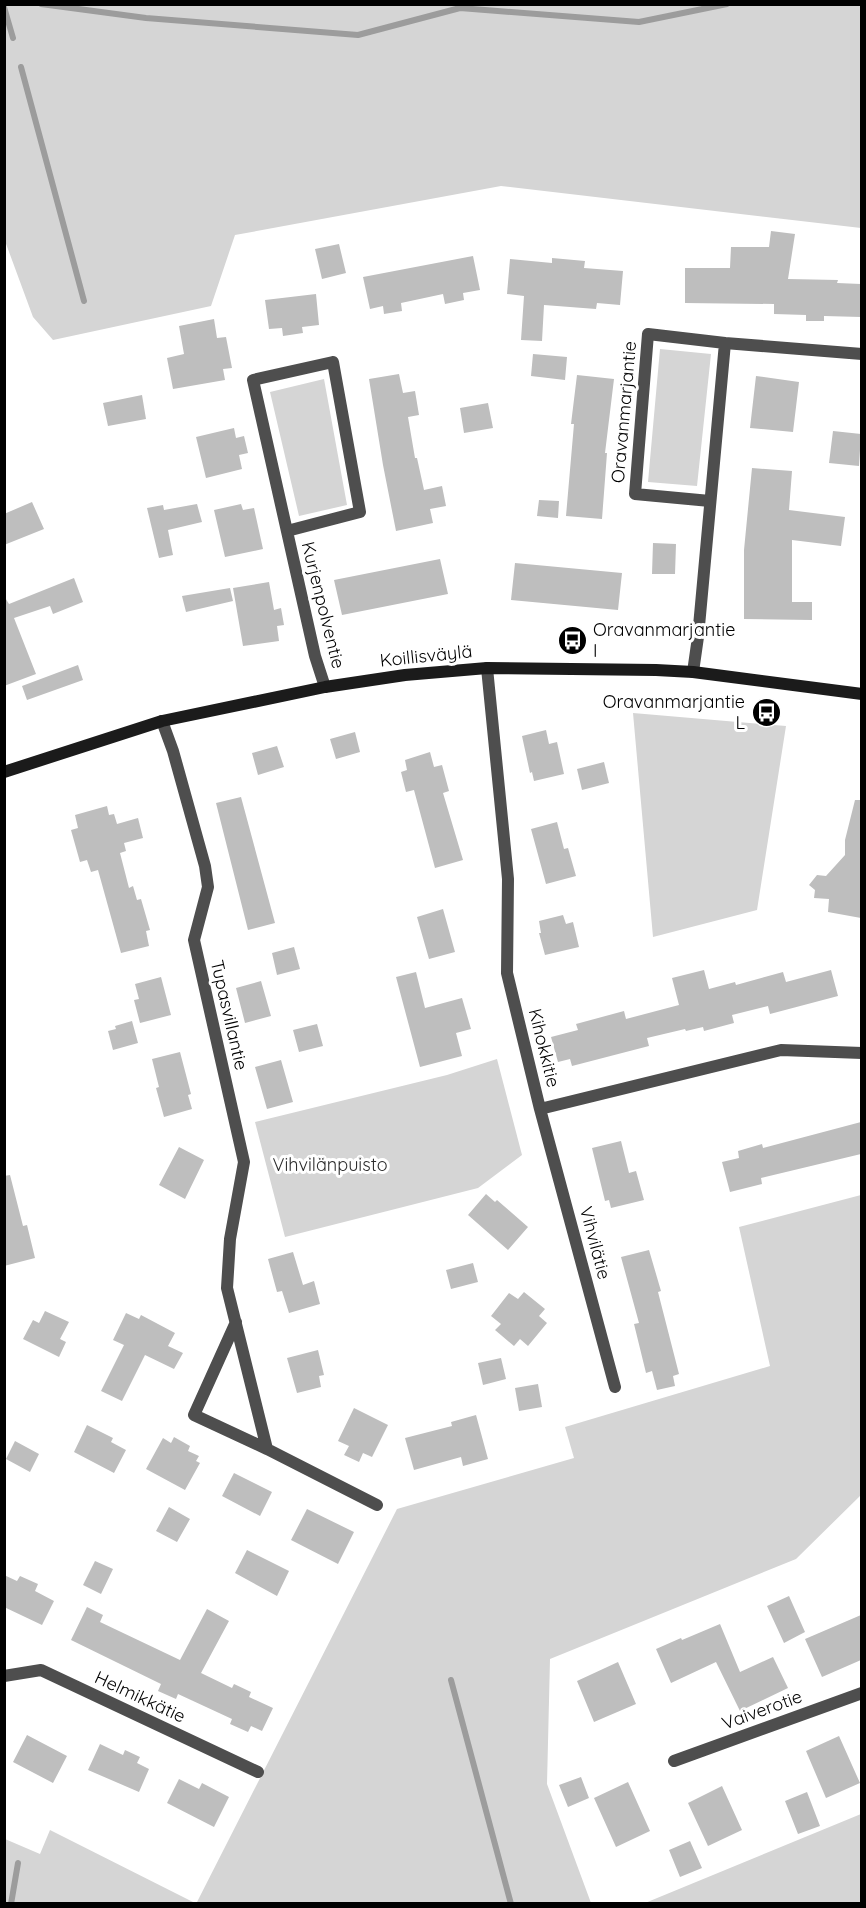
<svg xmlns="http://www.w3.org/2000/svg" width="866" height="1908" viewBox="0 0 866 1908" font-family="Quicksand,sans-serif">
  <rect width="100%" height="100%" fill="#fff"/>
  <path fill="#d5d5d5" d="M5,4L861,5V228L501,186L235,235L211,306L53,340L33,317L5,241Z
    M660,349L711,354L697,486L648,482Z
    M324,379L347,505L299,516L270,392Z
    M633,713L786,726L757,910L653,937Z
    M497,1059L522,1155L478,1188L285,1237L255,1122L447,1075Z
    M861,1195V1495L796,1559L550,1659L547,1784L591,1903L196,1904L397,1509L574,1458L565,1427L770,1366L739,1227Z
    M861,1814V1903H645Z
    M50,1830L195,1903H5V1839L40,1854Z"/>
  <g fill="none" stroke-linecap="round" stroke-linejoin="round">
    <path stroke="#9c9c9c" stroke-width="6" d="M41,4L146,18L358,35L460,8L639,22L727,4
      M4,7L13,38
      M21,67L84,301
      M451,1680L511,1904
      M11,1904L18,1863"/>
  </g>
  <path fill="#bebebe" d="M771,231L795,234L788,279L838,280L837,283L861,284V317L824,316V321H806V315L774,314V304L685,303V268H730L731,247H769Z
    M339,244L346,273L322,279L315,249Z
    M473,256L480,290L463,293L464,300L445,304L443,294L401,303L402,311L384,314L383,306L370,309L363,277Z
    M552,258L585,261L584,268L623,271L620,305L597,303L596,309L544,305L542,341L521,340L524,296L507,294L510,259L552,263Z
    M316,294L319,325L302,327L303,333L283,336L282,328L269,329L265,300Z
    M214,319L217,338L226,337L232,368L223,369L225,380L173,389L167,358L184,354L179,326Z
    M533,354L567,357L565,380L531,376Z
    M399,374L403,393L415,391L419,415L408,417L415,458H417L424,490L442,486L446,506L430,509L433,523L396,531L383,465L369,379Z
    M577,375L614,379L605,453H607L602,519L566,516L574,424H571Z
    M756,376L799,382L793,432L750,428Z
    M142,395L146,419L108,426L103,403Z
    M488,403L493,428L464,433L460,408Z
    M234,428L236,438L244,436L248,453L239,455L242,469L206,478L196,437Z
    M833,431L861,434L859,466L829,463Z
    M752,468L792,471L789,510L845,517L841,546L792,540V602H812V620L744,619V550Z
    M539,500L559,501L558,518L537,516Z
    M32,502L44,529L4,545V514Z
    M197,504L202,522L168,530L173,555L159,558L147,508L163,505L164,510Z
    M241,504L243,510L254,508L263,549L225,557L214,510Z
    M653,543L676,544L675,574H652Z
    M440,559L448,594L342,615L334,580Z
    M515,563L622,573L618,610L511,600Z
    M74,578L83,602L53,614L50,606L14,618L36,674L4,686V596L9,604Z
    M269,582L274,610L281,608L284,625L277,626L279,641L243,646L233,588Z
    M230,588L233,601L186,612L182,596Z
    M78,665L83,680L27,700L22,686Z
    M546,730L549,744L557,742L564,774L534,781L532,772L530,773L522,736Z
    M355,732L360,752L336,759L330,739Z
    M277,746L284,767L258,775L252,753Z
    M430,752L434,767L442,765L449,791L443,793L463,860L435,868L414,790L406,792L401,772L407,770L405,760Z
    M604,762L609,783L582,790L577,769Z
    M241,797L275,923L248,930L216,803Z
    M855,800H861V918L828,912L829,899L814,898L815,890L809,885L817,875L826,876L845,855V840Z
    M107,806L109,815L114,814L117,824L138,818L143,838L124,843L126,851L120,853L129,888L133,886L137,900L141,899L150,930L146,931L149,946L121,953L98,870L91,872L87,860L80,862L71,830L78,828L75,815Z
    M557,822L564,849L568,848L576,876L546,884L531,829Z
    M443,909L455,952L429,959L417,917Z
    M563,915L566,924L573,922L579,947L545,955L539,933H541L539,921Z
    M294,947L300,969L277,975L272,953Z
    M704,970L709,989L735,982L736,985L783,972L786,982L831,970L838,996L770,1014L768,1006L732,1015L734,1023L704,1031L703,1027L686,1031L685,1029L647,1038L649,1046L572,1066L570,1059L558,1062L551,1037L578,1030L576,1024L624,1011L626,1019L679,1005L672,978Z
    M416,972L425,1008L462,998L471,1029L456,1033L462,1056L420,1067L396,977Z
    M161,977L171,1015L140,1023L134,1000L139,999L135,984Z
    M261,981L271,1016L245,1023L236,988Z
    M132,1021L138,1043L113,1050L108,1031L116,1029L115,1026Z
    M317,1024L323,1046L299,1052L293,1030Z
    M180,1052L191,1094L188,1095L192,1109L164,1117L156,1088L159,1087L152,1059Z
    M281,1060L293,1102L267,1109L255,1067Z
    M861,1122V1154L761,1178L762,1184L730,1192L722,1162L739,1158L738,1151L762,1144L763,1148Z
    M621,1141L629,1173L636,1171L644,1200L611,1208L609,1200L605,1201L592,1148Z
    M179,1147L204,1160L185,1199L159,1185Z
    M10,1175L23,1226L27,1225L35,1258L4,1266V1176Z
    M486,1194L495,1202L497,1200L528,1227L508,1250L468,1215Z
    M649,1250L661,1291L658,1292L679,1374L673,1376L675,1386L657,1390L652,1371L646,1373L634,1324L639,1323L621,1257Z
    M293,1252L303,1285L314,1281L320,1304L289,1313L282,1291L277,1292L268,1259Z
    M473,1263L478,1282L451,1289L446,1270Z
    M524,1292L545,1309L539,1316L547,1323L528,1346L520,1339L514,1346L495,1330L501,1324L491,1316L509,1293L518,1299Z
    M45,1311L69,1322L60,1339L66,1342L59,1357L23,1339L33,1320L39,1323Z
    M126,1313L139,1319L141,1315L175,1333L168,1346L183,1353L174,1369L145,1355L122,1401L101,1391L124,1345L113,1340Z
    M318,1350L324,1375L319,1376L321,1387L297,1393L287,1358Z
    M501,1358L506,1379L483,1385L478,1363Z
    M538,1384L542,1407L519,1411L515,1388Z
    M354,1408L388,1425L372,1457L363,1453L359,1462L344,1455L349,1446L338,1441Z
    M476,1415L488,1459L463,1466L461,1457L414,1470L405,1438L452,1426L451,1422Z
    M87,1425L113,1438L111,1442L126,1450L114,1473L74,1452Z
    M174,1437L190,1446L188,1451L199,1456L196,1461L200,1463L185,1490L146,1469L163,1438L171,1443Z
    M15,1441L39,1454L30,1472L6,1459Z
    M234,1473L272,1492L260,1516L222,1496Z
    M169,1507L190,1519L177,1542L156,1531Z
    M307,1509L354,1532L338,1564L291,1540Z
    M247,1550L289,1571L277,1596L235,1573Z
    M95,1561L113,1569L101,1594L83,1585Z
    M4,1575L17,1581L20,1576L38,1584L35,1591L54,1601L42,1625L4,1607Z
    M789,1596L805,1632L784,1643L767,1606Z
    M87,1607L103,1615L100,1622L180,1660L207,1609L229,1621L201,1673L232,1688L234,1684L251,1692L249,1697L273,1708L262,1731L251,1726L248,1732L230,1724L232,1719L178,1694L176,1699L158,1691L161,1684L71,1640Z
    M861,1615V1660L822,1677L805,1639Z
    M720,1624L740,1672L773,1657L788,1688L740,1711L716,1662L671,1683L656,1649L681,1638L682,1640Z
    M618,1662L636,1704L594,1722L577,1681Z
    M27,1735L67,1756L53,1783L13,1762Z
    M839,1736L860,1783L826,1798L806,1751Z
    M100,1744L123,1755L125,1750L140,1757L137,1763L149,1769L139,1792L88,1770Z
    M581,1777L589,1798L568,1807L559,1785Z
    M179,1779L199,1789L202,1783L229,1797L214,1827L167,1803Z
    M628,1782L650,1831L616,1847L594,1798Z
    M722,1786L742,1830L708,1846L688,1803Z
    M807,1792L820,1826L798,1834L785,1801Z
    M690,1841L702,1868L680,1877L669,1850Z"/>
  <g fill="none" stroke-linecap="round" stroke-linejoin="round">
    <path stroke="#4e4e4e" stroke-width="12" d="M725,343L862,354
      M287,531L360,512L333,362L253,380L315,656L325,687
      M487,668L508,879L507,973L540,1109L615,1387
      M693,672L698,637L725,343L648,334L635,494L710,501
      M162,721L173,751L205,866L208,887L194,940L244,1162L230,1239L227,1288L267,1449L377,1505
      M540,1109L781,1050L862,1053
      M236,1322L194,1415L267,1449
      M4,1676L41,1670L258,1772
      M674,1761L862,1693"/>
    <path stroke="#1b1b1b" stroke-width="12" d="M4,772L162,721L325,687L405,675L487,668L656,670L693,672L862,694"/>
  </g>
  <defs>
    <symbol id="bus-disc" viewBox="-11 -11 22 22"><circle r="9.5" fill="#000" stroke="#fff"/><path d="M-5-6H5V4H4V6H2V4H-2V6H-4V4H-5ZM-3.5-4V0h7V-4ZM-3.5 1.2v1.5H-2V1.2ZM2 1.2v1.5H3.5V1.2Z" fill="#fff"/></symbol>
  </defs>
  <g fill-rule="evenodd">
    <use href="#bus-disc" x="556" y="624" width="33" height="33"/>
    <use href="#bus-disc" x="750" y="696" width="33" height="33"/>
  </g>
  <g text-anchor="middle" stroke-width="6" stroke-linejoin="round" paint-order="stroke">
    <g font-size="18" fill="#000" stroke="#fff">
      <text transform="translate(624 412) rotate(-85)" y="6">Oravanmarjantie</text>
      <text transform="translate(323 605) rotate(76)" y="6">Kurjenpolventie</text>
      <text transform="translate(426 656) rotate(-6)" y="6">Koillisväylä</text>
      <text transform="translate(229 1015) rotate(77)" y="6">Tupasvillantie</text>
      <text transform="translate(544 1048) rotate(76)" y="6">Kihokkitie</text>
      <text transform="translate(595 1243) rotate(75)" y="6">Vihvilätie</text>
      <text transform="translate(140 1697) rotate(25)" y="6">Helmikkätie</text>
      <text transform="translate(762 1710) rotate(-20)" y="6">Vaiverotie</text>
    </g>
    <g font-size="18" fill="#000" stroke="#fff" text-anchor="start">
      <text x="593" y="636">Oravanmarjantie<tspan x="593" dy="21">I</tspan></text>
      <text x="745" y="708" text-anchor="end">Oravanmarjantie<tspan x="745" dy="21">L</tspan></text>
    </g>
    <g font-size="18" fill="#2c2c2c" stroke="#fff">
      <text x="330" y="1171">Vihvilänpuisto</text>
    </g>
  </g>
  <rect width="866" height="1908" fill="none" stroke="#000000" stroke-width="12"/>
</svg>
